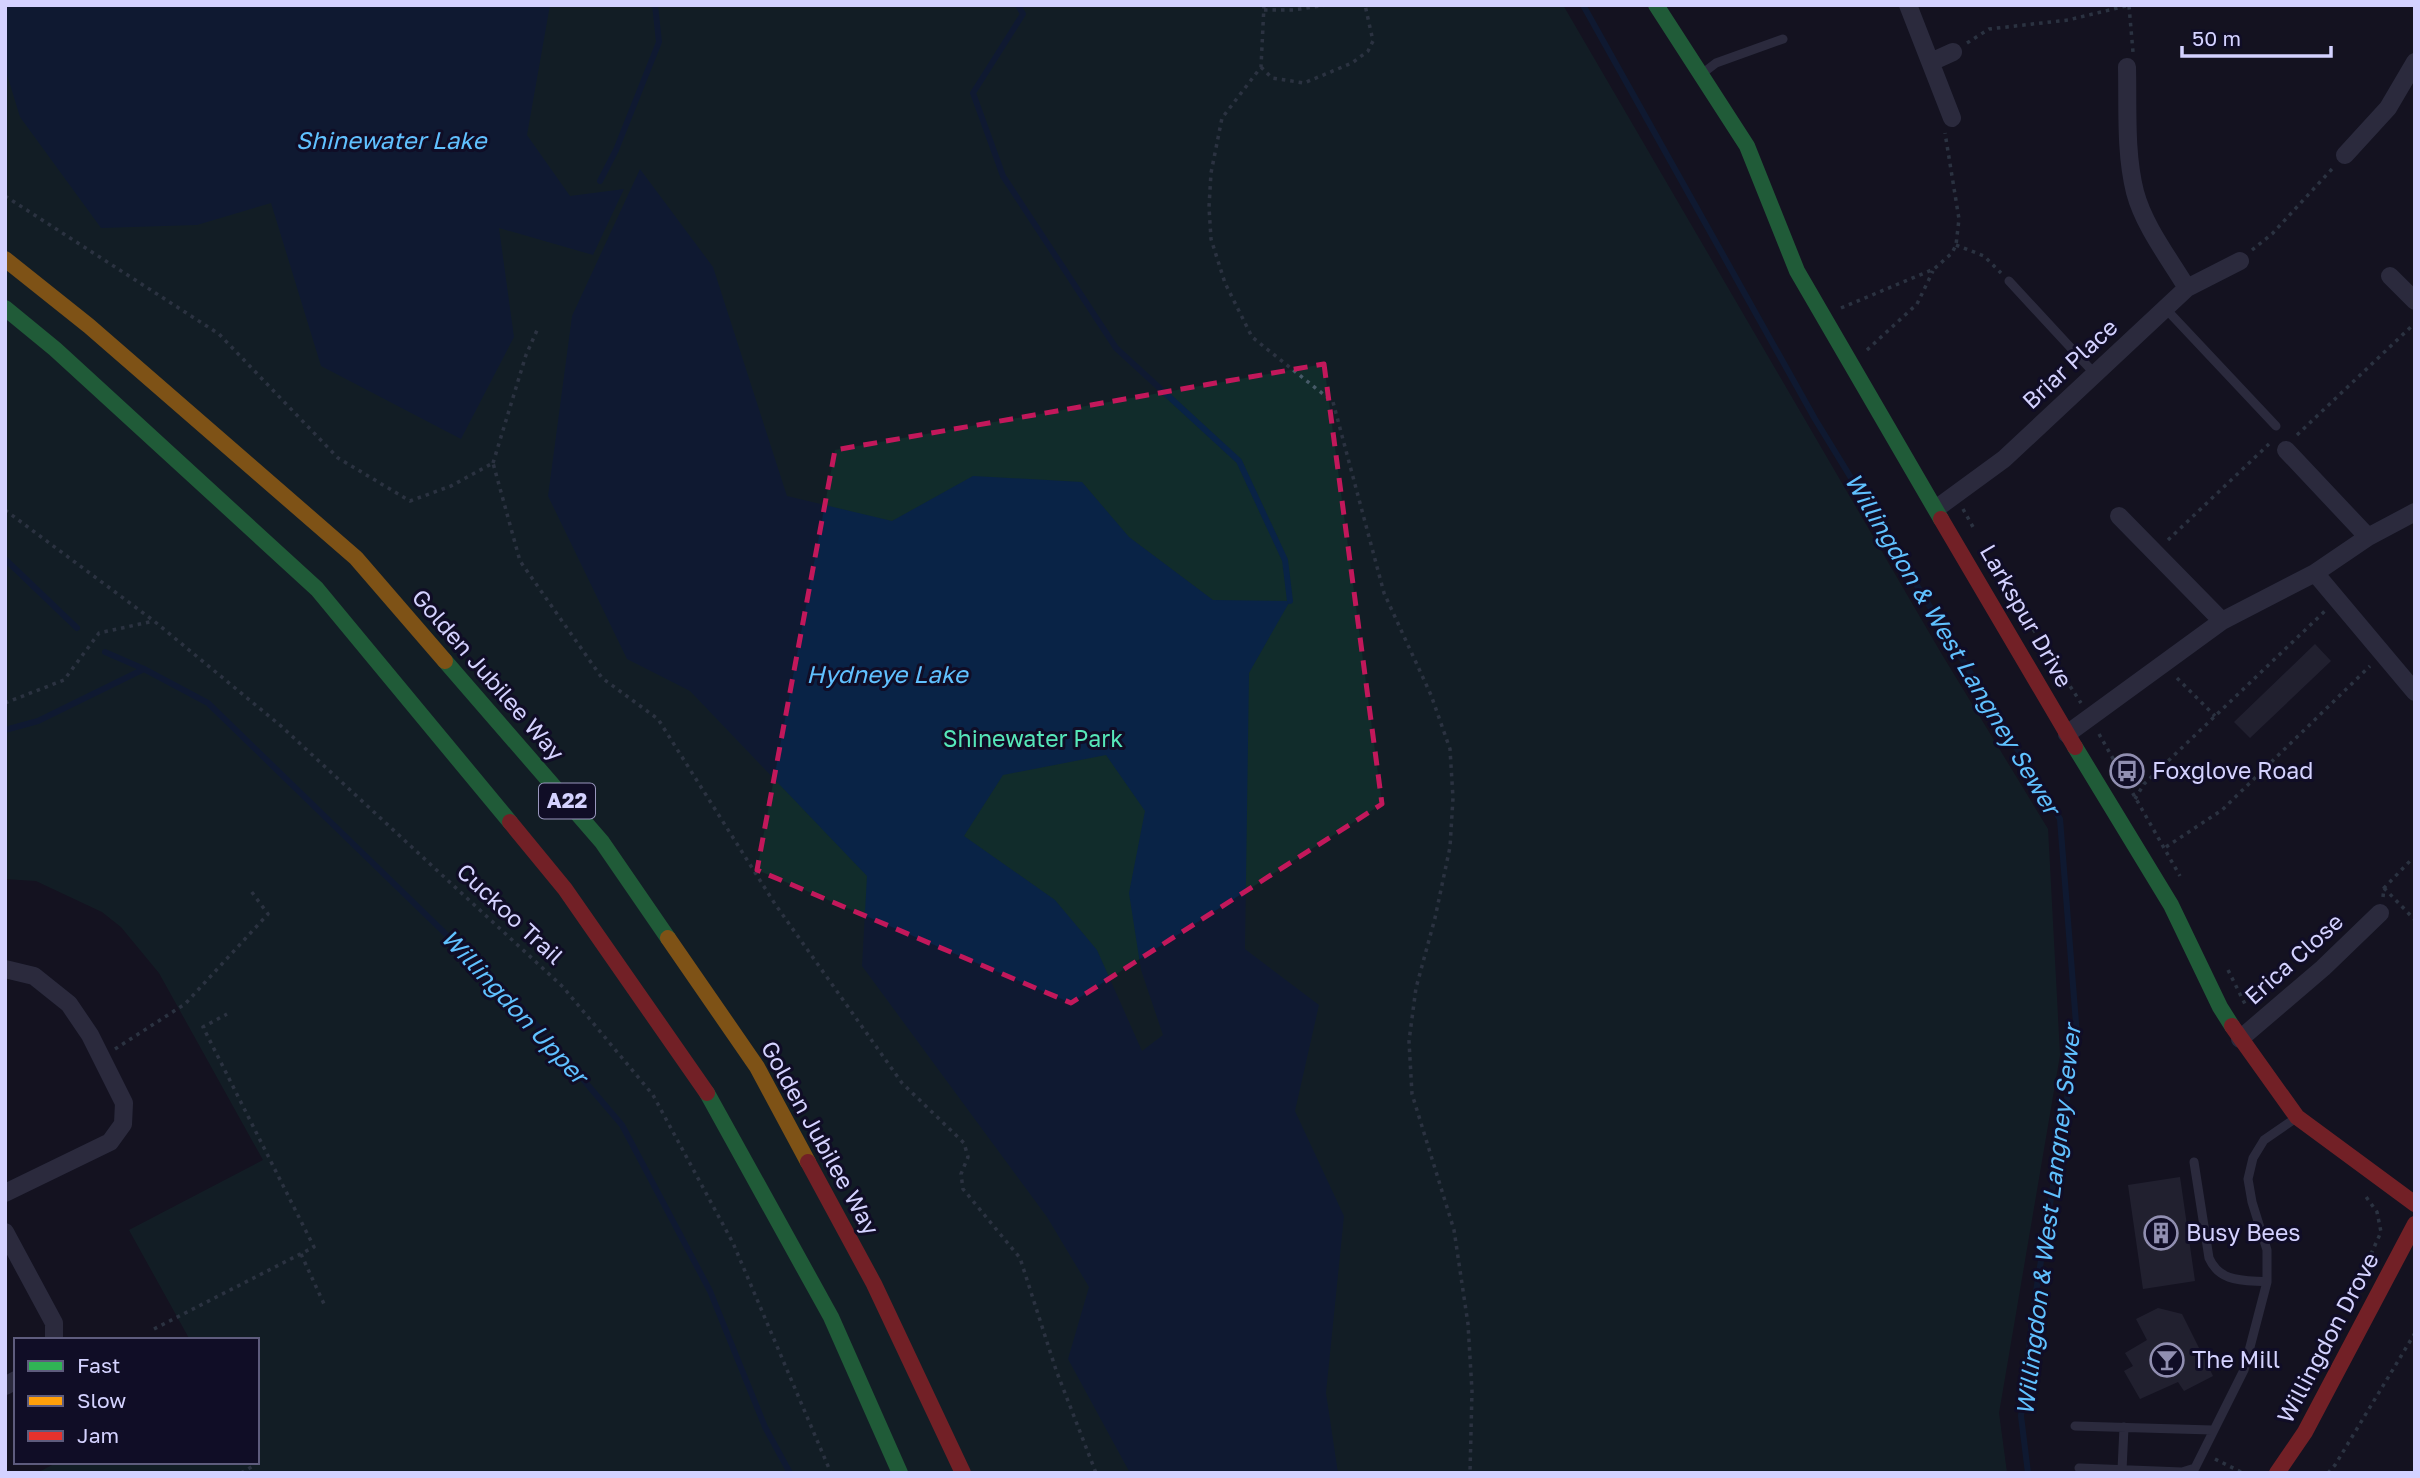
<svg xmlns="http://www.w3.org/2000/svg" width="2420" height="1478" viewBox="0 0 2420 1478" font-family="'Golos Text',sans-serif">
  <rect width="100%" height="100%" fill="#141320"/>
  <path fill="#112c2b" d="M5,5H1563L1941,653L2048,829L2060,1055L1999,1413L2007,1473H37L58,1462H257V1340H190L129,1230L263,1160L159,973L121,927L102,912L36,881L5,879Z"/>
  <path fill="#092346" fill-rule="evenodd" d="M5,5H550L527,135L570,196L624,189L593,255L499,228L514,337L461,439L321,366L271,203L197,225L101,228L20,117L5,68Z
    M640,169L713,267L787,496L892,521L973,476L1082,482L1129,537L1213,600L1290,601L1249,673L1245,949L1319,1005L1295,1111L1344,1216L1326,1393L1338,1473H1130L1068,1359L1089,1287L1047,1217L862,966L867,876L690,691L627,659L548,496L572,316ZM1106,755L1145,811L1129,893L1141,970L1163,1035L1142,1051L1097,950L1055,900L964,836L1003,775Z"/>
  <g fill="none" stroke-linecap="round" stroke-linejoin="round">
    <path stroke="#092346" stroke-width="6" d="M1018,5L1023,14L973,93L1003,176L1116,348L1239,461L1285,560L1290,601
      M1583,5L1815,419L2060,819L2077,1036L2035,1298L2021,1416L2028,1473
      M600,181L616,150L659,42L655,5
      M5,559L77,628
      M105,652L144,669L208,703L522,1008L622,1125L710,1291L765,1427L790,1473
      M5,730L38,721L144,669"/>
  </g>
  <path fill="#323142" d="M2315,644L2331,661L2250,738L2234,722Z
    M2180,1177L2195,1281L2143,1289L2128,1185Z
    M2158,1308L2182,1314L2213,1376L2184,1391L2178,1382L2140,1399L2124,1371L2133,1366L2125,1353L2147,1340L2136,1319Z"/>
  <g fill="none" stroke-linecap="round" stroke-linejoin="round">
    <path stroke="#475a68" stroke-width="3.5" stroke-dasharray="3.5 5" stroke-linecap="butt" d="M1264,5L1261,67L1222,118L1211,173L1209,207L1211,239L1225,283L1252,337L1333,402L1384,593L1431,695L1450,749L1453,798L1450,847L1435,918L1416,988L1409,1041L1412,1094L1454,1230L1468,1324L1472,1391L1470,1473
      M2129,6L2133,52
      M1264,10H1293L1326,5
      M1967,43L1989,29L2068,20L2130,5
      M1261,67L1272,78L1304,83L1352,63L1368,51L1373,41L1365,5
      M5,196L219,334L338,458L410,501L451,486L493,463L520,561L602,678L658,719L775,904L902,1083L964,1143L968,1157L961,1174L963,1189L1020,1258L1056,1370L1096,1473
      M1956,245L1984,256L2001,273
      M2252,250L2272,234L2332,169
      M1841,308L1934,269L1952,253L1956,245L1959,219L1945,133
      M1867,350L1917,304L1933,271
      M2297,435L2415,323
      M493,463L526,355L538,328
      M1963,509L1973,527
      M5,510L154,621L281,726L563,987L653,1095L733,1243L831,1473
      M2168,540L2269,444
      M2024,615L2081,703
      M2177,678L2215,716
      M5,703L64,680L99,633L154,621
      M2099,734L2180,876
      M2135,799L2144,784L2325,611
      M2166,847L2222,810L2370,666
      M2384,888L2415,920
      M2383,897L2384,888L2410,861H2415
      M2228,970L2245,1004
      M115,1049L185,1004L268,914L251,891
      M301,1254L324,1304
      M2357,1285L2381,1232L2377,1212L2364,1194
      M154,1329L314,1247L203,1027L227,1014
      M2215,1459L2243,1473
      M241,1473L255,1465
      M2328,1473L2335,1465L2415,1333"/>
    <path stroke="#474861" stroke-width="9" d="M1703,73L1716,63L1783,39
      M2009,281L2095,374
      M2165,308L2276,426
      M2194,1162L2209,1258C2220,1283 2244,1280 2267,1282
      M2075,1426L2212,1430
      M2079,1468L2182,1472L2195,1468L2244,1370L2267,1282V1250L2252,1202L2248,1179L2253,1158L2264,1140L2296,1118
      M2122,1470L2124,1427"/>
    <path stroke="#474861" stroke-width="18" d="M1908,5L1952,118
      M1931,62L1953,52
      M2127,67C2128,108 2125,152 2135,192C2144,226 2169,258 2187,288
      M2345,155L2388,108L2415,62
      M2390,276L2415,301
      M2286,450L2368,537
      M1937,508L2004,459L2187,288L2240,261
      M2119,516L2222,621
      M2315,573L2415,692
      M2067,734L2222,621L2315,573L2368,537L2415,512
      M5,969L34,976L69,1004L90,1035L124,1103L123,1124L110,1142L5,1193
      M2240,1039L2323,968L2380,913
      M5,1232L54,1323V1340
      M5,1386L16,1380"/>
    <path stroke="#30b455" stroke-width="16" d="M1656,5L1747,146L1797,271L1941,519
      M5,308L55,349L317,589L510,822
      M445,661L602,842L668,938
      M2075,747L2171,905L2220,1007L2232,1026
      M707,1093L831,1317L900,1473"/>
    <path stroke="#ff9f0a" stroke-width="16" d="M5,259L89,326L356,558L445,661
      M668,938L757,1067L808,1162"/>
    <path stroke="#e5322d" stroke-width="16" d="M1941,519L2075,747
      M510,822L565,889L707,1093
      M2232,1026L2297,1117L2415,1204
      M808,1162L874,1284L963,1473
      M2277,1473L2305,1432L2415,1224"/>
  </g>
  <path d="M0 0H2420V1478H0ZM1324,364L1382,804L1071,1003L757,870L835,450Z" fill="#141320" fill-opacity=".55" fill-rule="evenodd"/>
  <path fill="none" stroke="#c2185b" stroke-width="5" stroke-dasharray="14 9" stroke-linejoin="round" d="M1324,364L1382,804L1071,1003L757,870L835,450Z"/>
  <defs>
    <symbol id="bus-ring" viewBox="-11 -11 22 22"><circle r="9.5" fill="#100d26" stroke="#918fb1" stroke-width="1.5"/><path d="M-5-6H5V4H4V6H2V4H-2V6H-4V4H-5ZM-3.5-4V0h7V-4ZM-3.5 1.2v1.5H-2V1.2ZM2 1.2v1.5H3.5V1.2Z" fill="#918fb1"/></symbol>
    <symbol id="building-ring" viewBox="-11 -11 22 22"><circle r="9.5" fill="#100d26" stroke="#918fb1" stroke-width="1.5"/><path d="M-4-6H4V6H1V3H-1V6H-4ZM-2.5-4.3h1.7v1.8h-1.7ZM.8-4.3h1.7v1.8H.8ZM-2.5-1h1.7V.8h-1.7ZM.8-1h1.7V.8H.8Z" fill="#918fb1"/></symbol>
    <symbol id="bar-ring" viewBox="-11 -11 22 22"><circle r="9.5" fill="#100d26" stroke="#918fb1" stroke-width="1.5"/><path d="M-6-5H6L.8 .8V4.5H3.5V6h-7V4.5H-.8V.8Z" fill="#918fb1"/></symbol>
  </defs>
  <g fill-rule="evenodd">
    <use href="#bus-ring" x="2108" y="752" width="38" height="38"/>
    <use href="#building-ring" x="2142" y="1214" width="38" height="38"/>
    <use href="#bar-ring" x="2148" y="1341" width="38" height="38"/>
  </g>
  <g text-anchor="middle" stroke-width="6" stroke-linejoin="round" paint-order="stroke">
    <rect fill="#100d26" stroke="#9997be" stroke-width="2" x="539" y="783.5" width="56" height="35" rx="5"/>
    <g font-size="21" font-weight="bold" fill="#d4d2ff">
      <text x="567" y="808">A22</text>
    </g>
    <g font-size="23" fill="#d4d2ff" stroke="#100d26">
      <text transform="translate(2070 364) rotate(-43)" y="8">Briar Place</text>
      <text transform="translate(2026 616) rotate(60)" y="8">Larkspur Drive</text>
      <text transform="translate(488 675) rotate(49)" y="8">Golden Jubilee Way</text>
      <text transform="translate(510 914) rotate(43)" y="8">Cuckoo Trail</text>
      <text transform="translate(2294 959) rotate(-42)" y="8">Erica Close</text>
      <text transform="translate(820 1138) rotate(61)" y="8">Golden Jubilee Way</text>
      <text transform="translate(2328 1338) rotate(-62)" y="8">Willingdon Drove</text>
    </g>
    <g font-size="23" fill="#56e7b9" stroke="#100d26">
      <text x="1033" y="747">Shinewater Park</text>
    </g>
    <g font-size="23" fill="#d4d2ff" stroke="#100d26" text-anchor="start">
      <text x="2152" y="779">Foxglove Road</text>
      <text x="2186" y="1241">Busy Bees</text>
      <text x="2192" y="1368">The Mill</text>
    </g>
    <g font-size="24" font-style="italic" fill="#60c1ff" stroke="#100d26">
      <text x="391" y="149">Shinewater Lake</text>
      <text transform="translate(1952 644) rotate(59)" y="8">Willingdon &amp; West Langney Sewer</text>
      <text x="887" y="683">Hydneye Lake</text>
      <text transform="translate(514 1007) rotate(47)" y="8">Willingdon Upper</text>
      <text transform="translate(2049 1220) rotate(-83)" y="8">Willingdon &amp; West Langney Sewer</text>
    </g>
  </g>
  <rect width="2420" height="1478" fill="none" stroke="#d4d2ff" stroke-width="14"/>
  <rect x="14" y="1338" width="245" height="126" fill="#100d26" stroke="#5e5c7d" stroke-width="2"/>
  <rect x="28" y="1361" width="35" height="10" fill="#30b455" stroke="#5e5c7d" stroke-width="2"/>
  <text x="77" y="1373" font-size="21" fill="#d4d2ff">Fast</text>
  <rect x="28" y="1396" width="35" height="10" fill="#ff9f0a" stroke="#5e5c7d" stroke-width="2"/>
  <text x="77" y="1408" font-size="21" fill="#d4d2ff">Slow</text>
  <rect x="28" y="1431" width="35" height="10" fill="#e5322d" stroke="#5e5c7d" stroke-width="2"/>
  <text x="77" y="1443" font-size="21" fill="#d4d2ff">Jam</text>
  <path d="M2182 46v10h149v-10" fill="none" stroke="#d4d2ff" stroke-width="3.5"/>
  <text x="2192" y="46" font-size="21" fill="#d4d2ff" stroke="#100d26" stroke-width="5" paint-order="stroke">50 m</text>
</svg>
